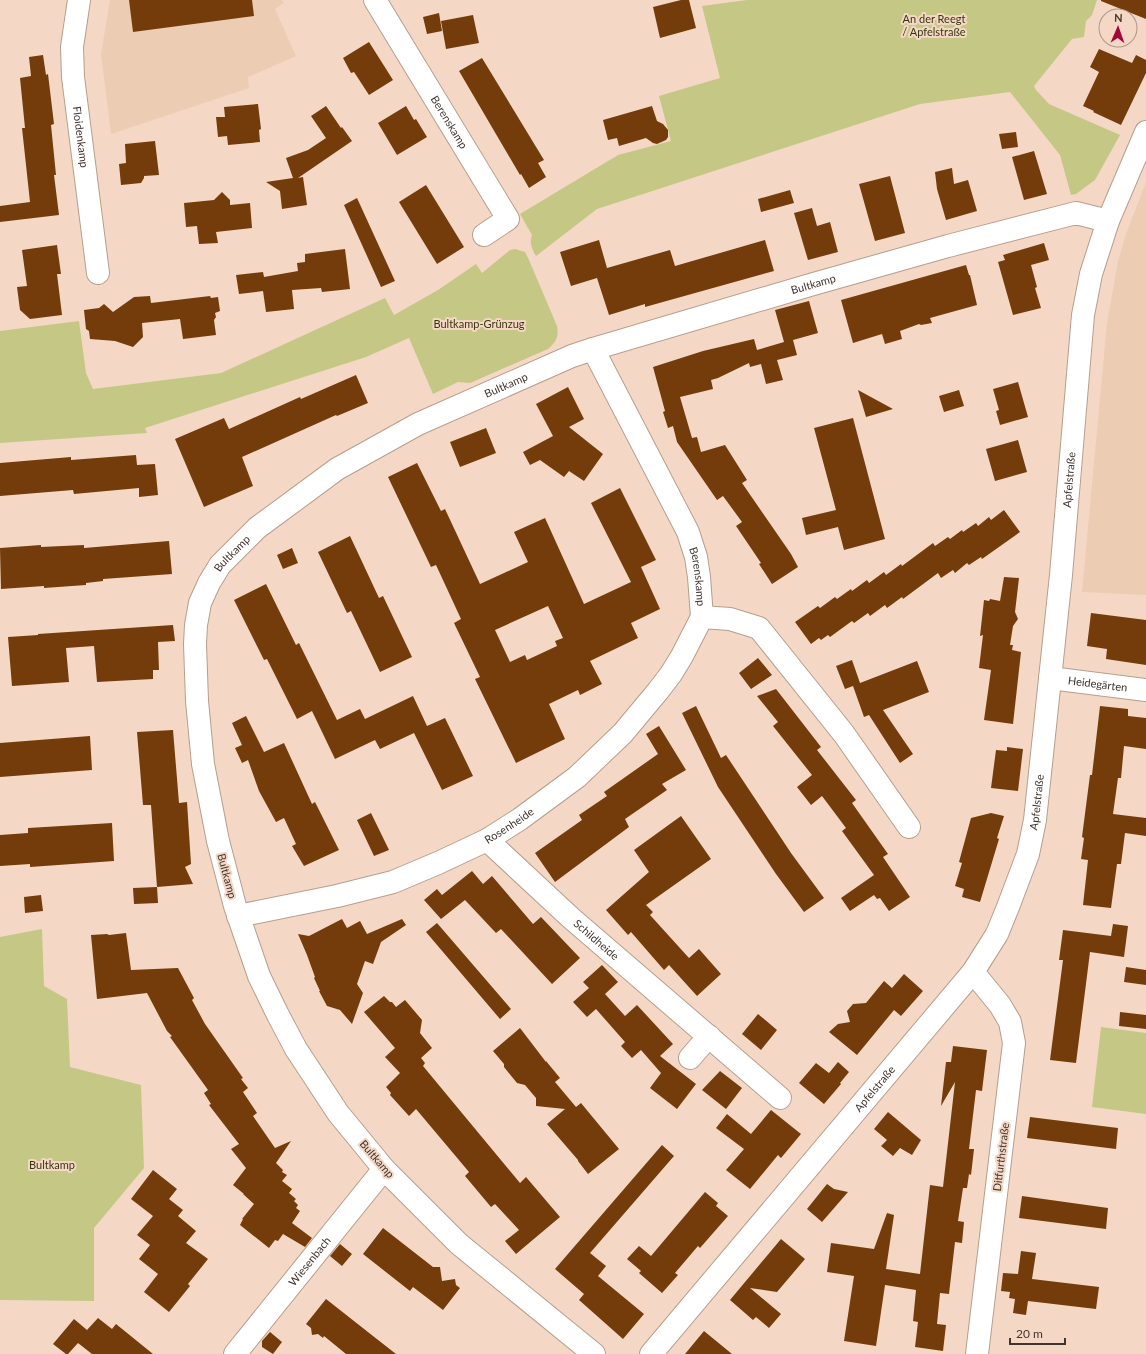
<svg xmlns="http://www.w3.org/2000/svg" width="1146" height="1354" viewBox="0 0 1146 1354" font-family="Lato,sans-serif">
  <rect width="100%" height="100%" fill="#f4d8c5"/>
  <path fill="#edccb4" d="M110,0H282L284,3L275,9L296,56L248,77L249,88L111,134L101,54Z
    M1146,182V595L1082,592L1107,323L1118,261L1126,234Z"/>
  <path fill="#c4c884" d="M747,0H1097L1092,15L1086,21L1084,37L1072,39L1034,86L1036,90L1049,104L1120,135L1095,180L1076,194L1071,195L1060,155L1010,92L920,104L597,209L536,256C532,249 529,243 532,235L520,214L618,155L671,141L659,96L720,78L702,6Z
    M515,249L525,252L529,260L557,326C559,337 556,342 548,349L470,383L458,382L433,394L409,338L366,357L145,428L147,433L0,443V331L79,321L86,373L93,389L221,373L385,298L394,315L438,290L476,264L482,273L510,250Z
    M42,929L44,986L67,999L70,1067L141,1085L144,1168L94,1228V1301L0,1300V937Z
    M1101,1027L1146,1033V1114L1092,1107Z"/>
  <path fill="#733c0a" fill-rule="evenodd" d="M129,0H252L254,16L133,32Z
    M681,0H689L696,28L660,38L653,7Z
    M1101,0H1146V19L1101,1Z
    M439,13L442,31L427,34L423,17Z
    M473,15L479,43L446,49L441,21Z
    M369,42L393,80L369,95L354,72L351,73L343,58Z
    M1099,49L1132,63L1136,55L1146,60V73L1121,125L1093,112L1094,111L1083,106L1099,72L1090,67Z
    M43,55L46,75L48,74L54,124L51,125L56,175H54L59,215L0,222V206L30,202L22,128H25L20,78L31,76L29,57Z
    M482,58L544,160L538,163L546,177L529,188L521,174L520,175L459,71Z
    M258,104L261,129L259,130L260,142L228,145L227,136L218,137L216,117H225L224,107Z
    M326,106L341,128L342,127L352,141L298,178L303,177L307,205L282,209L280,191L266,182L293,178L286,158L308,150L326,138L311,116Z
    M406,106L414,120L416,119L427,137L397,155L378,123Z
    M652,106L657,121L663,124L668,130V137L666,140L657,144L653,143L646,138L619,146L617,138L608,140L603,120Z
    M1016,132L1018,147L1002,149L999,134Z
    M155,141L159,175L144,176V178L141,183L121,185L119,164L126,163L125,144Z
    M1034,151L1047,194L1024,200L1012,157Z
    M952,168L954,184L968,180L977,211L946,220L937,189L935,172Z
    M890,176L905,233L875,241L859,184Z
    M426,185L464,247L437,264L399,202Z
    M790,190L794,203L761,212L758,199Z
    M222,192L230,200V205L250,203L252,228L216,232L218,243L199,244L197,226L186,227L184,203L214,200Z
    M357,198L395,281L381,287L344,205Z
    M812,208L817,226L830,222L838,252L808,260L794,213Z
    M599,240L607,268L670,250L675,266L765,240L774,271L645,307V304L609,315L597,278L571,286L560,252Z
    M1044,243L1049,260L1031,265L1037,287L1035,288L1041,308L1013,315L998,262L1005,260L1003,255Z
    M57,245L61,274H57L62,315L30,319L20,310L17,287L27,286L22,250Z
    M345,249L350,289L322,292L321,288L292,290L294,309L266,312L263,291L239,294L236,275L263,272L264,277L298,271L297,263L305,262V254Z
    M966,265L969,275H970L977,305L930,318L932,323L921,325L919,324L900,331L902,339L885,344L882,334L853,343L841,300Z
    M150,296L151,303L210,296L211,298L218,297L220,311L215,313L216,317L214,320L216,335L183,339L180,319L142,323L143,337L133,347L115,341L90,339L89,331L86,329L84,310L99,308L104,304L113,312L134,297Z
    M809,301L818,333L793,340L797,355L777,360L783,380L766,384L761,364L750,367L749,363L718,378L711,380L713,389L680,397L692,438L697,437L701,452L725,445L747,480L742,483L791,554L798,567L772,584L759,564L761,563L736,526L742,522L723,496L717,500L677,442L673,426L668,428L663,412L665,411L653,367L703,351L754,339L757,350L784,342L775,310Z
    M356,375L368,403L337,416L336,415L242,457L253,486L204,507L175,439L224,418L229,429L300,397L301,399Z
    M1018,382L1028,417L1000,425L996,411L999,410L993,389Z
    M568,387L584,419L569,427L603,454L584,481L569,471L564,477L540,460L530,465L523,452L553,436L536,404Z
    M858,390L893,409L866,417Z
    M959,390L964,406L944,412L939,396Z
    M853,418L885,539L844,550L838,527L806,535L802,518L836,510L814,428Z
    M486,428L496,453L460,467L450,442Z
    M1018,440L1027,472L995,481L986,449Z
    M136,455L137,465L155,464L158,495L139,497V488L74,494L73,490L0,496V463L71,457V460Z
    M417,463L441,511L445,509L480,584L528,562L514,532L545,518L584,604L631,582L591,503L620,488L656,560L641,567L660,609L631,623L638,638L590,661L602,684L580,695L578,690L549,704L565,739L516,763L475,679L480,677L454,623L461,619L436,565L431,567L388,477ZM548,606L563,638L555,641L557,646L527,660L525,655L510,662L495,630Z
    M1004,510L1020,532L982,559L981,557L969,565L967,563L955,573L953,570L941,578L938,573L903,599L902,597L887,608L885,605L870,616L868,613L854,623L852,621L830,637L828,635L821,640L819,638L811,644L795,622L818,606L820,608L835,597L837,599L851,589L852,591L867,580L869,583L884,572L886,575L901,564L902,566L933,543L935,546L948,537L950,539L962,530L963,532L976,523L978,526L989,517L991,520Z
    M350,536L379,598L383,596L412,657L380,672L351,611L347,613L318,552Z
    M169,541L172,574L103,579V581L86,583V585L44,588V586L1,589L0,548L41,545V547L84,545V548Z
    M292,548L298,563L283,569L277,555Z
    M1004,577L1019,578L1015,612L1018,619L1013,626L1010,645H1013L1012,650L1021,652L1013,724L984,720L991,670L979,668L983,635L980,636L984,600L989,601L990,599L1000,601Z
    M266,584L296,645L299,643L337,720L360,709L365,719L413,696L427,726L445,718L473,776L442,790L414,733L380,749L375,740L335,759L312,711L297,719L267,659L264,660L234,600Z
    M1091,613L1146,620V665L1106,659L1107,649L1087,646Z
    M173,625L175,641L158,642L159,670H153V679L97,682L94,646L66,648L69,682L12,686L8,637L38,635V634Z
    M758,658L772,675L751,689L739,673Z
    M852,660L860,683L917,661L929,692L883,710L913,754L900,763L869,715L864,717L853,686L845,689L836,666Z
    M776,689L821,747L817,750L856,800L852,803L888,854L883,857L910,897L889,911L880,898L877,899L874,895L850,911L841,898L874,875L842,831L846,828L822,796L811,805L797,787L812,775L773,726L778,722L757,696Z
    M696,706L721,758L726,755L791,853L824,898L804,912L776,874L718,787L682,713Z
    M1100,706L1128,709V716L1146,718V749L1124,746L1121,778H1118L1113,814L1146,818V836L1125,833L1121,864H1117L1111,908L1083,905L1088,860L1081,859L1084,838L1082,837L1090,775H1092Z
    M246,716L264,752L284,743L312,804L315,802L339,850L304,866L292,846L296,844L284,818L276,822L259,791L248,760L242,763L235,748L242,745L232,723Z
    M659,726L686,770L662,784L667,790L625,819L629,827L555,882L535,853L582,820L579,815L607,796L604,792L658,754L646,734Z
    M173,730L179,803L187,802L191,864L185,867L193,884L157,887L158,903L134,904L133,888L157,887L151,805H143L137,732Z
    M90,736L92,770L0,777V743Z
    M1007,747L1023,749L1018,791L991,788L996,750L1007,751Z
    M371,813L389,850L374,856L357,820Z
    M991,813L1004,816L997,838L999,839L980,902L962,897L964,889L955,886L962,863L959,862L971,818Z
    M681,816L711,859L646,905L653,912L650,915L689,958L699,949L721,974L697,996L669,965L664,970L631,932L628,935L606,910L649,872L634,850Z
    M112,823L114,861L30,867V864L0,866V835L28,833V828Z
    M472,871L483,884L492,876L533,924L541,917L580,958L552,984L501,929L496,933L465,900L441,919L424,900L437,889L442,895Z
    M41,895L43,911L25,913L24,897Z
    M342,919L347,928L360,921L367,934L402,919L406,925L381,942L373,964L365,961L357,984L363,993L352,1024L340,1010L327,1006L319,991H320L314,978L315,977L307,955L298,934L309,936Z
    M437,923L511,1009L500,1019L426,932Z
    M1113,924L1128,926L1124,957L1090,952L1076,1063L1050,1060L1063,960H1059L1063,930L1111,936Z
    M126,933L131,970L178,968L194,998L192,1000L205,1024L243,1078L241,1079L248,1088L243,1092L257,1113L253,1116L275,1148L291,1141L276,1163L283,1170L282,1172L287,1175L282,1181L292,1189L289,1193L296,1199L294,1201L298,1205L296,1208L300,1211L292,1223L312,1238L305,1247L283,1234L278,1241L275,1240L269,1248L240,1225L243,1219H242L254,1204L243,1194H244L233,1185L246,1168L231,1149L239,1144L209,1105L211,1104L204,1093L208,1090L170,1037L172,1036L167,1031L147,993L97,999L91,935L107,934L109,935Z
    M602,965L618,982L605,994L625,1016L637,1005L673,1044L660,1056L696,1084L677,1109L650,1088L661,1073L641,1050L632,1058L621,1046L625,1042L596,1009L587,1017L573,1002L589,988L583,982Z
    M1126,967L1146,970V985L1124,982Z
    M904,974L923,991L901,1016L894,1010L857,1055L829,1032L838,1024L850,1022L847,1011L853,1004L866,1003L884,981L892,988Z
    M384,996L390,1002H392L396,1007L405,1000L422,1020L420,1033L432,1048L421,1058L425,1063L423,1066L520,1183L526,1177L560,1217L516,1254L505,1241L519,1230L495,1204L491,1207L465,1176L469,1172L416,1109L409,1116L390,1095L391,1093L386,1087L400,1073L385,1057L395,1048L364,1012Z
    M1120,1012L1146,1015V1029L1119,1026Z
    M758,1014L777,1030L761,1050L742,1034Z
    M520,1028L546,1062V1061L560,1078L555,1082L576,1107L581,1103L619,1149L588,1174L578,1161V1160L547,1124L565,1109L536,1106V1098L525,1085L517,1083L504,1067V1064L493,1051Z
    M953,1046L987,1050L982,1091L976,1090L969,1149H974L971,1175L969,1174L967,1188H963L958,1221L964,1222L962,1243L955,1242L949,1294L940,1293L937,1324L946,1325L943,1351L915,1347L918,1322L913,1321L916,1290L885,1285L876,1346L844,1341L854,1276L827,1272L831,1243L874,1249L887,1213L894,1215L886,1269L920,1274L930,1185L943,1187L955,1082L941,1106L946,1062H951Z
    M838,1062L849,1072L840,1083L841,1084L824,1104L799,1083L816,1063L829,1073Z
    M720,1071L742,1088L726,1109L702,1090Z
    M771,1110L801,1134L781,1158L778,1155L750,1189L726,1170L744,1149L716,1128L727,1114L751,1134Z
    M888,1112L921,1140L912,1155L900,1148L893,1156L881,1146L887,1140L874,1129Z
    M1030,1117L1118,1128L1116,1149L1027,1138Z
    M662,1145L674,1156L590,1253L606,1266L598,1276L644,1314L623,1339L579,1300L584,1294L555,1269Z
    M153,1170L177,1189L169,1199L183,1210L178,1216L196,1231L186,1243L208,1259L188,1284L190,1286L169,1312L144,1292L158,1274L139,1259L150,1245L137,1235L153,1216L131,1199Z
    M827,1184L834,1189L848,1192L822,1222L807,1209Z
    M705,1192L718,1203L716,1206L728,1216L700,1248L698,1246L675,1273L678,1275L662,1293L639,1273L641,1271L627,1259L639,1246L651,1256Z
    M1022,1196L1108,1208L1106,1229L1019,1218Z
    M383,1228L433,1267H440L442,1281L455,1279L456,1285L460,1288L443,1310L413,1287L410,1291L363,1254Z
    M781,1239L805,1259L777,1292L750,1288L781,1314L769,1328L756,1317L753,1320L730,1300Z
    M340,1244L352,1254L342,1266L330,1256Z
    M1021,1251L1036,1253L1032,1279L1099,1287L1096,1309L1028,1301L1026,1315L1013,1313L1015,1299L1009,1298L1010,1292L1001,1291L1003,1273L1018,1274Z
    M326,1299L373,1336L396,1354H346L324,1336L323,1338L318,1334L312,1335L311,1328L306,1324Z
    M98,1318L112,1329L116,1324L153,1354H92L78,1343L68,1354H66L53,1344L74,1319L87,1330Z
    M704,1331L732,1354H685Z
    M270,1332L282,1342L273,1354L262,1347V1341Z"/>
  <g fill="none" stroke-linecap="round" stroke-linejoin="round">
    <defs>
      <g id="street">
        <path id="s1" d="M79,0L72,47L73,77L98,273"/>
        <path id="s2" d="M375,0L508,219L484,235"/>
        <path id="s3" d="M593,349L688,532L696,557L699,577L702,617L730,619L759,628L844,734L909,827"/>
        <path id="s4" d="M1050,678L1146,690"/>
        <path id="s5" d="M487,840L571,918L780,1098"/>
        <path id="s6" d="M238,916L337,896L393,882L438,863L487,840L520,819L577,777L623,733L658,691L671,674L682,656L702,617"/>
        <path d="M973,972L1000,1005L1010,1022L1014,1043L977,1354"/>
        <path d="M690,1058L709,1036"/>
        <path id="s7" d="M235,1354L384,1169"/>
        <path id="s8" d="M594,1354L459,1244L384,1169L338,1113L296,1049L278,1015L259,976L235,906L218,841L203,764L197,701L195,644L196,625L200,603L209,583L220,565L257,528L337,469L418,424L572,356L593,349L810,285L948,246L1076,213L1108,221"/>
      </g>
      <g id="secondary">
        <path id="s9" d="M651,1354L973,972L997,934L1008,907L1028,854L1035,820L1061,575L1083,315L1091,274L1108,221L1146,132"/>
      </g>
    </defs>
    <use href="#street" stroke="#b79e8c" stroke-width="24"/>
    <use href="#secondary" stroke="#b79e8c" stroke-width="24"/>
    <use href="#street" stroke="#fff" stroke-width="22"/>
    <use href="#secondary" stroke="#fff" stroke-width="22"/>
  </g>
  <g text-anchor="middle" stroke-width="4" stroke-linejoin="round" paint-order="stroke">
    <g font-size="11" fill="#36370e" stroke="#f4d8c5">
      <text x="934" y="23">An der Reegt<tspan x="934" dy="13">/ Apfelstraße</tspan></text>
      <text x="479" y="328">Bultkamp-Grünzug</text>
      <text x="52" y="1169">Bultkamp</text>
    </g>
    <g font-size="11" fill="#40352e" stroke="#f4d8c5">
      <text dy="4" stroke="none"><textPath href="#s2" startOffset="143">Berenskamp</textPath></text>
      <text dy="4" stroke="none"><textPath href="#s1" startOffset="138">Floidenkamp</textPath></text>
      <text dy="4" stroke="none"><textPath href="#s8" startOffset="1600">Bultkamp</textPath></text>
      <text dy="4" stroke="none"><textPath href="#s8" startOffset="1276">Bultkamp</textPath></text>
      <text dy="4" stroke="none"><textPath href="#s9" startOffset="1007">Apfelstraße</textPath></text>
      <text dy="4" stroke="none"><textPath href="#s8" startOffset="952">Bultkamp</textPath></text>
      <text dy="4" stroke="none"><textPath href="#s3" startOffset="252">Berenskamp</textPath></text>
      <text dy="4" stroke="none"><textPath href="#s4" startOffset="48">Heidegärten</textPath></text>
      <text dy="4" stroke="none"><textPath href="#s9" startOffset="683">Apfelstraße</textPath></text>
      <text dy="4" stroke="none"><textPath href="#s6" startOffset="288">Rosenheide</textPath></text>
      <text transform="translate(227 876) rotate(75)" y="4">Bultkamp</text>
      <text dy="4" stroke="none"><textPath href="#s5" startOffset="148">Schildheide</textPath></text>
      <text dy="4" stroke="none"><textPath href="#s9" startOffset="347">Apfelstraße</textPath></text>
      <text transform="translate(1001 1157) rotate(-83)" y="4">Ditfurthstraße</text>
      <text transform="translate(377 1159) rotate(49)" y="4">Bultkamp</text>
      <text dy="4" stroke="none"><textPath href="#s7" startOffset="119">Wiesenbach</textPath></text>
    </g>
  </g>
  <g transform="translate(1118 28) rotate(2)"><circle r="19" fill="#f4d8c5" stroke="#ac9789"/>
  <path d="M0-3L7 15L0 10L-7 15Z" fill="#a3063c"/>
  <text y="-6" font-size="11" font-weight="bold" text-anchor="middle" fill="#40352e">N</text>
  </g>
  <path d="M1010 1338v6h55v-6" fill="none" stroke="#40352e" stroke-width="2"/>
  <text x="1016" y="1338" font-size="12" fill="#40352e" stroke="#f4d8c5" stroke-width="3" paint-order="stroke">20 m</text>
</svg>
